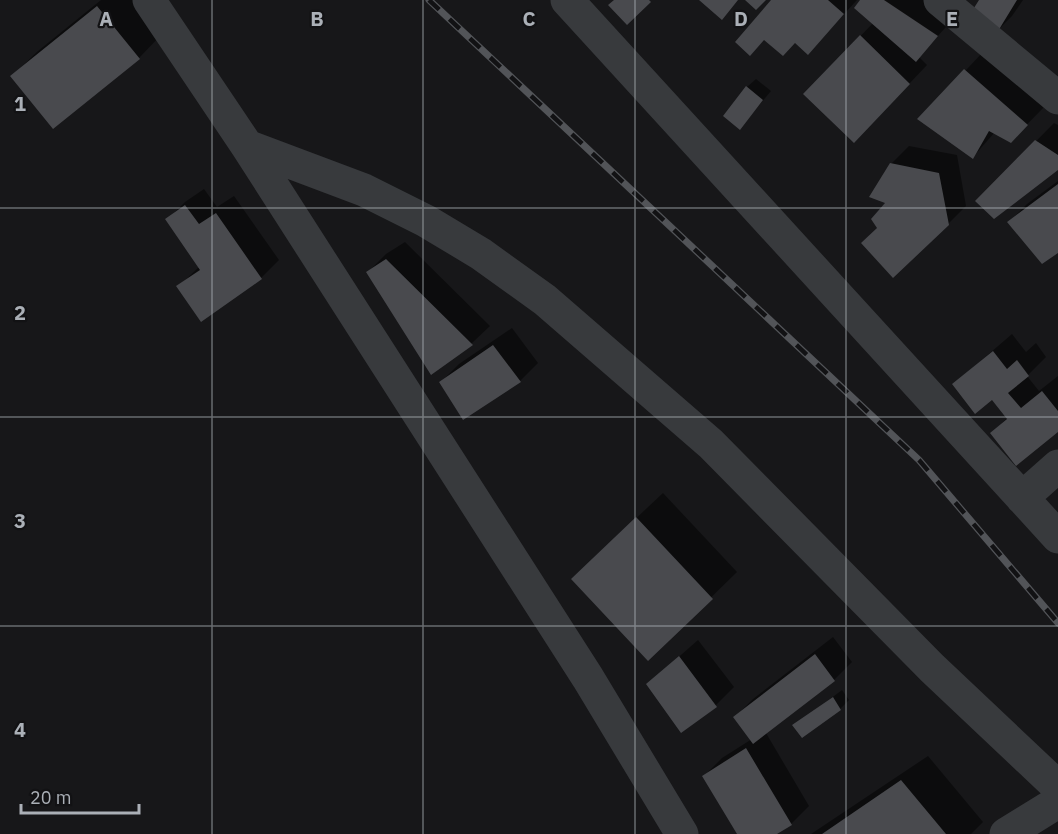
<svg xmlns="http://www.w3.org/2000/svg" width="1058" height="834" viewBox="0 0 1058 834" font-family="'IBM Plex Sans',sans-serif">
  <rect width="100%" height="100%" fill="#171719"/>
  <path fill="#0007" d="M101,0H138L164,32L139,58L12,76L38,51Z
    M773,0H857L808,53Z
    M862,0H929L954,18L919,57L927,65L872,123L805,94L873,23Z
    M981,0H1023L1012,16L994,34Z
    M983,52L1045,106L1011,141L995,132L973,157L920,119Z
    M756,79L771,91L740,128L747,87Z
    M1054,123L1058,125V168L977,201Z
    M909,146L957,155L966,206L948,224L878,228L887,202L891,164Z
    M1058,181V252L1009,222L1027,204Z
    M204,189L217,207L234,196L279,260L261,278L178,287L200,266L167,220L185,202Z
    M405,242L490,326L472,343L432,373L368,272L386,254Z
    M512,328L538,363L520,381L441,382L459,364Z
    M1012,334L1026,352L1036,343L1046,357L1027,376L1039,391L1058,376V430L992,433L1008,417L993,398L954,384Z
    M663,493L737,572L648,659L598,554Z
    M833,637L852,662L834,680L766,733L809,806L791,824L774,834H739L704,776L722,758L752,739L735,717L753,699Z
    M698,640L734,687L716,705L681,731L648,684Z
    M842,690L849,700L840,709L794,726Z
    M928,756L983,822L971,834H811Z"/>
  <path fill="#494a4e" d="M614,0H649L651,2L627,25L608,5Z
    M699,0H738L722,20Z
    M745,0H766L756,10Z
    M771,0H828L844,14L808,55L795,43L783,56L764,40L750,56L735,42Z
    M860,0H884L938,36L916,62L854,8Z
    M979,0H1017L995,36L967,19Z
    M97,6L140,59L53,129L10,76Z
    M860,35L910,84L854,143L803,94Z
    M964,69L1028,125L1011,143L989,131L973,159L917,119Z
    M746,86L763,100L740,130L723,116Z
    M1035,140L1058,155V170L994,219L975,201Z
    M890,163L939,173L949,225L893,278L861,243L877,228L871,219L885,203L869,197Z
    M1058,184V253L1042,264L1007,222Z
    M185,205L199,224L216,213L262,279L201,322L176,286L200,270L165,219Z
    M386,259L473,345L431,375L366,272Z
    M493,345L521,382L463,420L439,382Z
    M993,351L1007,369L1017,360L1029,376L1008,393L1021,408L1042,391L1058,411V432L1016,466L990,433L1007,419L992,400L975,414L952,384Z
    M636,517L713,599L648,661L571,579Z
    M815,654L835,681L753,744L733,717Z
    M679,656L717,707L681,733L646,684Z
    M833,697L841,710L802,738L792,725Z
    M746,748L792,825L777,834H737L702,776Z
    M901,780L946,834H822Z"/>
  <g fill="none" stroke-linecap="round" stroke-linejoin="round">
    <path stroke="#383a3d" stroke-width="33" d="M149,0L247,146L588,678L682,834
      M567,0L1058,537
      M940,0L1058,98
      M247,146L364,190L426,221L481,254L545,300L711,444L932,668L1058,787
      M1022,498L1058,466
      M1006,834L1058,802"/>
    <defs>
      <path id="rail" d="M429,0L919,460L1058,623"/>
    </defs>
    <use href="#rail" stroke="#525458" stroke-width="7"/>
    <use href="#rail" stroke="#121214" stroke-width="4.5" stroke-dasharray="14" stroke-linecap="butt"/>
  </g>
  <path fill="none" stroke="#abb0b7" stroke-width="1.5" stroke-opacity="0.55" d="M212,0V834M423,0V834M635,0V834M846,0V834M0,208H1058M0,417H1058M0,626H1058"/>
  <g font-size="20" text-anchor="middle" font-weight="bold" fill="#abb0b7" stroke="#121214" stroke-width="4.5" stroke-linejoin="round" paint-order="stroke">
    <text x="106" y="26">A</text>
    <text x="317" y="26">B</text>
    <text x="529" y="26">C</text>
    <text x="741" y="26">D</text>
    <text x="952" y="26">E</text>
    <text x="20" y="111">1</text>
    <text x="20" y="320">2</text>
    <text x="20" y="528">3</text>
    <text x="20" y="737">4</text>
  </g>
  <path d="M21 804v9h118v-9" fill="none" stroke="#abb0b7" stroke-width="3"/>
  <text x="30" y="804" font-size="18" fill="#abb0b7" stroke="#121214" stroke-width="4.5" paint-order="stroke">20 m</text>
</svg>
